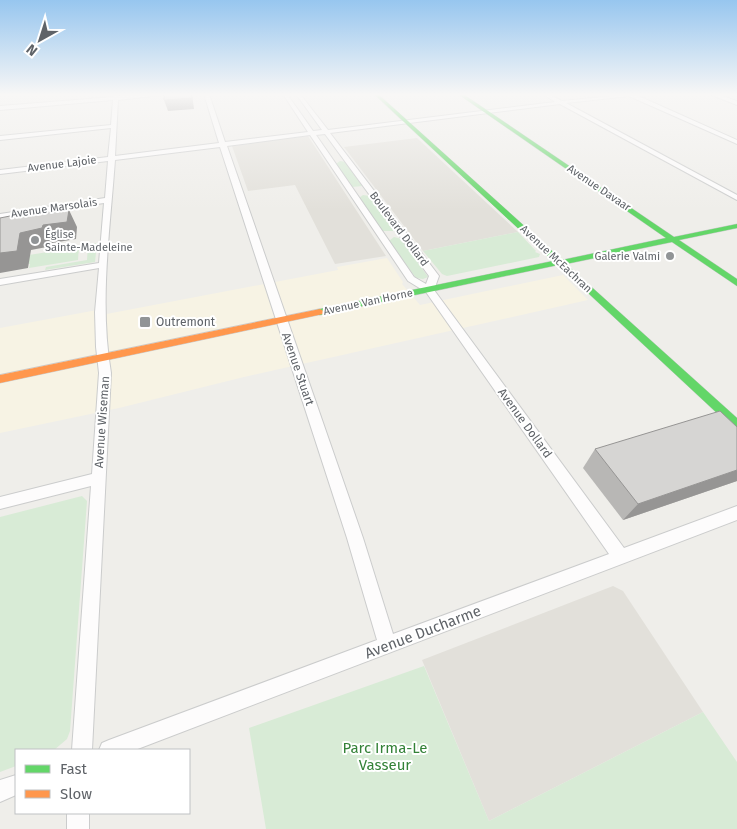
<svg xmlns="http://www.w3.org/2000/svg" width="737" height="829" viewBox="0 0 737 829" font-family="'Fira Sans',sans-serif">
<rect width="100%" height="100%" fill="#efeeea"/>
<polygon fill="#f7f3e4" points="387,258 403,282 402,284 420,305 563,275 588,300 244,377 119,408 0,433 0,328 97,310 96,316 338,270 337,267"/>
<g fill="#e2e0da">
<polygon points="308,136 386,256 335,264 295,185 248,191 232,146"/>
<polygon points="417,138 518,232 423,251 344,147"/>
<polygon points="613,586 623,591 703,712 489,821 422,660"/>
</g>
<g fill="#d8ebd6">
<polygon points="340,161 346,162 362,186 352,187 336,164"/>
<polygon points="363,195 370,196 394,229 393,231 382,231 359,198"/>
<polygon points="518,232 536,251 535,252 540,254 539,257 447,276 442,274 423,251"/>
<polygon points="394,237 402,239 428,277 423,279 416,278 389,241"/>
<polygon points="97,243 95,262 45,270 46,267 87,260 88,244"/>
<polygon points="79,247 78,260 29,268 30,264 27,264 29,255"/>
<polygon points="82,496 87,501 70,731 67,739 54,750 16,750 16,766 0,772 0,517"/>
<polygon points="424,666 489,821 703,712 737,762 737,829 266,829 249,728"/>
</g>
<g fill="none" stroke-linecap="round" stroke-linejoin="round">
<g stroke="#cbcccc" stroke-width="2">
<g id="street">
<path d="M 114,94 L 118,94 L 118,96 L 170,94 L 118,100 L 115,156 L 219,143 L 204,94 L 209,94 L 225,142 L 308,132 L 283,94 L 287,94 L 313,131 L 322,130 L 296,94 L 300,94 L 328,130 L 555,102 L 543,94 L 548,94 L 562,101 L 634,94 L 737,140 L 737,144 L 735,143 L 629,96 L 566,103 L 737,195 L 737,200 L 560,104 L 330,133 L 439,276 L 434,290 L 624,548 L 737,506 L 737,520 L 135,750 L 99,750 L 102,743 L 109,740 L 377,640 L 347,538 L 220,147 L 115,160 C 110,230 99,303 111,373 L 92,750 L 72,750 L 91,486 L 0,509 L 0,497 L 92,474 L 99,373 L 96,347 L 95,312 L 99,268 L 0,285 L 0,279 L 99,263 L 104,203 L 0,218 L 0,214 L 105,198 L 108,161 L 0,174 L 0,170 L 108,157 L 111,128 L 0,140 L 0,136 L 111,125 L 113,100 L 0,110 L 0,106 L 113,97 ZM 325,134 L 429,276 L 426,284 L 414,277 L 316,135 ZM 310,135 L 408,281 L 426,292 L 609,554 L 393,634 L 363,538 L 227,146 Z"/>
<polygon points="709,94 716,94 737,101 737,105"/>
<polygon points="16,775 16,795 0,802 0,780"/>
<rect x="67" y="813" width="22" height="16"/>
</g>
</g>
<g stroke="#cacacb" stroke-width="1">
<polygon id="fast" points="374,94 378,94 562,260 666,238 458,94 463,94 674,237 737,224 737,228 679,240 737,279 737,286 672,242 566,264 737,418 737,429 733,428 558,265 320,315 317,314 317,310 320,309 553,261"/>
</g>
<g stroke="#cacacb" stroke-width="1">
<polygon id="slow" points="320,309 325,312 323,314 0,383 0,375"/>
</g>
<use href="#street" fill="#fdfcfc" fill-rule="evenodd"/>
<use href="#fast" fill="#63d668" fill-rule="evenodd"/>
<use href="#slow" fill="#ff974d" fill-rule="evenodd"/>
</g>
<polygon fill="#b8b7b5" points="737,427 737,481 623,520 583,468 595,449"/>
<g fill="#969594">
<polygon points="192,94 194,109 168,111 164,100"/>
<polygon points="69,210 77,227 76,239 52,243 52,246 31,250 28,268 0,273 0,253 20,233 43,225"/>
<polygon points="737,470 737,481 623,520 638,504"/>
</g>
<g fill="#d6d5d3" stroke="#969594">
<polygon points="164,94 191,94 192,98 164,100"/>
<polygon points="69,210 67,222 43,225 42,228 20,233 17,251 0,253 0,218 35,211 46,213"/>
<polygon points="720,411 737,427 737,470 638,504 595,449"/>
</g>
<linearGradient id="sky" x2="0" y2="1"><stop stop-color="#97c6ef"/><stop offset="0.45" stop-color="#f8f7f6"/><stop offset="1" stop-color="#f8f7f6" stop-opacity="0"/></linearGradient>
<rect width="737" height="210" fill="url(#sky)"/>
<g fill="#919496" stroke="#fff" stroke-width="2">
<circle cx="35" cy="240" r="5"/>
<circle cx="670" cy="256" r="5"/>
<rect x="139" y="316" width="12" height="12" rx="2.5"/>
</g>
<g text-anchor="middle" dominant-baseline="central" stroke-width="4" stroke-linejoin="round" paint-order="stroke">
<g font-size="11" fill="#5f6368" stroke="#fff">
<text transform="translate(62 164) rotate(-7)">Avenue Lajoie</text>
<text transform="translate(599 188) rotate(34)">Avenue Davaar</text>
<text transform="translate(54 208) rotate(-8)">Avenue Marsolais</text>
<text transform="translate(399 229) rotate(53)">Boulevard Dollard</text>
<text transform="translate(556 259) rotate(43)">Avenue McEachran</text>
<text transform="translate(368 302) rotate(-12)">Avenue Van Horne</text>
</g>
<g font-size="11" fill="#5f6368" stroke="#fff" text-anchor="start">
<text x="45" y="234">Église<tspan x="45" dy="13">Sainte-Madeleine</tspan></text>
<text x="660" y="256" text-anchor="end">Galerie Valmi</text>
</g>
<g font-size="12" fill="#5f6368" stroke="#fff" text-anchor="start">
<text x="156" y="322">Outremont</text>
</g>
<g font-size="12" fill="#5f6368" stroke="#fff">
<text transform="translate(298 369) rotate(71)">Avenue Stuart</text>
<text transform="translate(102 422) rotate(-86)">Avenue Wiseman</text>
<text transform="translate(525 423) rotate(54)">Avenue Dollard</text>
</g>
<g font-size="15" fill="#5f6368" stroke="#fff">
<text transform="translate(423 632) rotate(-21)">Avenue Ducharme</text>
</g>
<g font-size="15" fill="#348238" stroke="#fff">
<text x="385" y="748">Parc Irma-Le<tspan x="385" dy="17">Vasseur</tspan></text>
</g>
</g>
<rect x="15" y="749" width="175" height="65" fill="#ffffff" stroke="#bfc1c3"/>
<rect x="25" y="765" width="25" height="8" fill="#63d668" stroke="#bfc1c3"/>
<text x="60" y="774" font-size="15" fill="#5f6368">Fast</text>
<rect x="25" y="790" width="25" height="8" fill="#ff974d" stroke="#bfc1c3"/>
<text x="60" y="799" font-size="15" fill="#5f6368">Slow</text>
<g transform="translate(40 40) rotate(219)" stroke="#ffffff" stroke-width="4" paint-order="stroke">
<path d="M0-4L9 19L0 12L-9 19Z" fill="#5f6368"/>
<text y="-8" font-size="14" font-weight="bold" text-anchor="middle" fill="#5f6368">N</text>
</g>
</svg>
